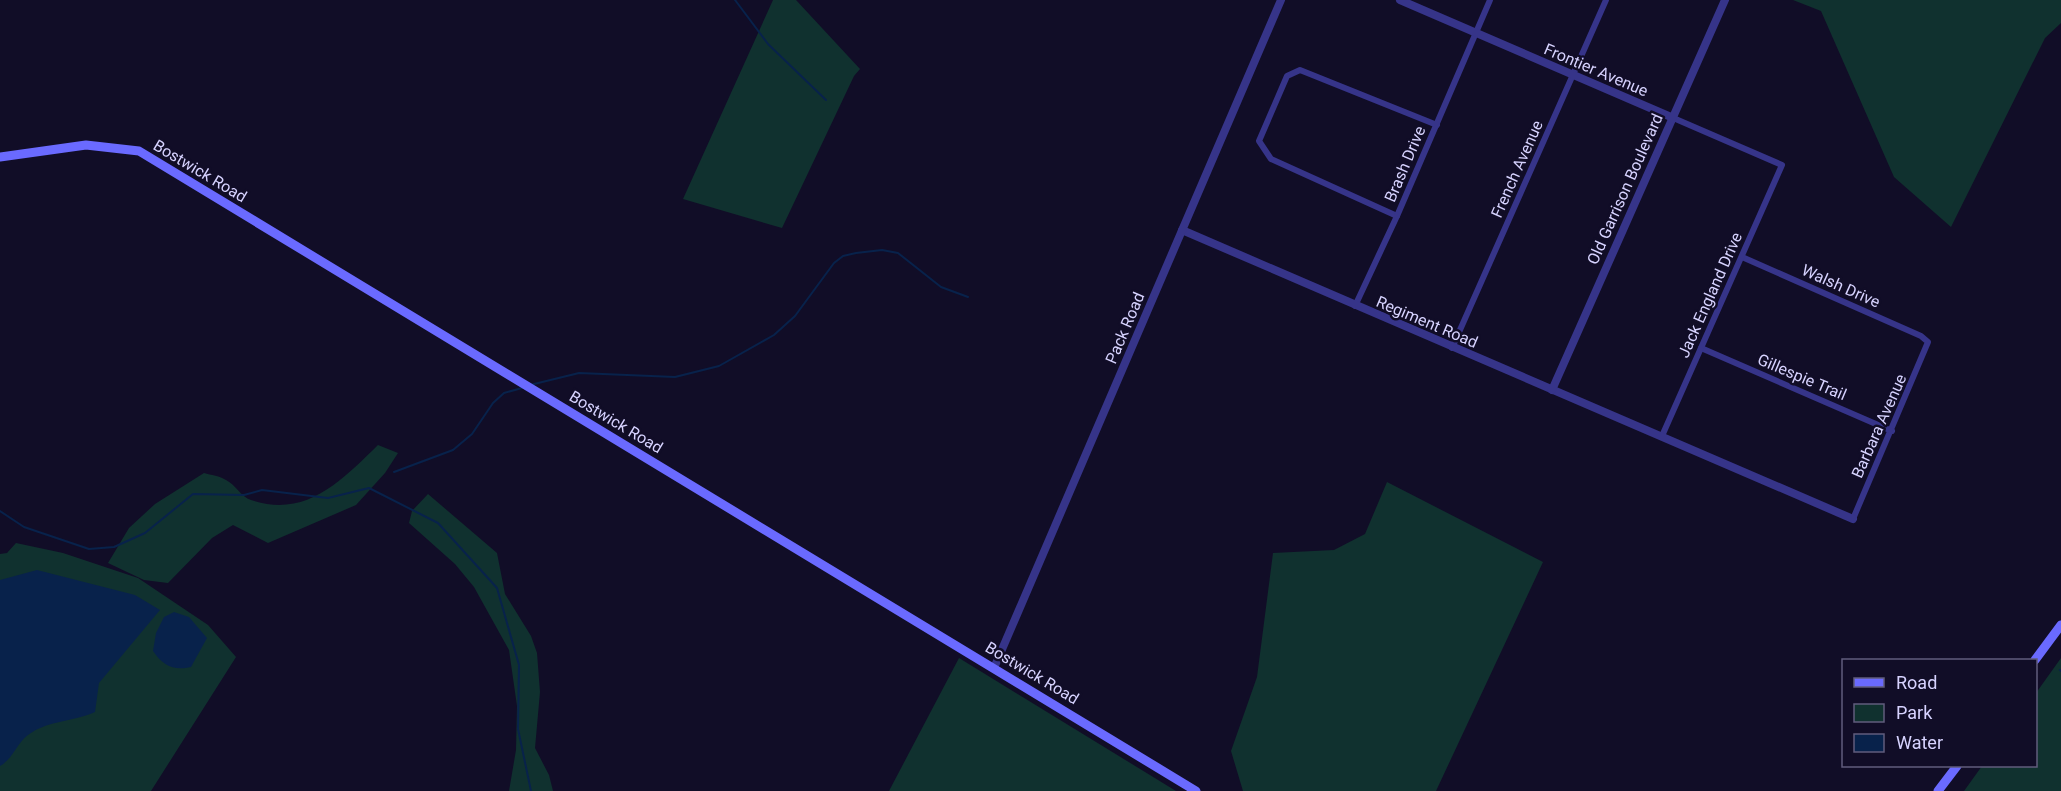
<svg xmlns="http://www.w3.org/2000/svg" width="2061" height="791" viewBox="0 0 2061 791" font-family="Roboto,sans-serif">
<rect width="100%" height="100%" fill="#110d27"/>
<g fill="#10312f">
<polygon points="773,0 796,0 860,69 854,76 782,228 683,199"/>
<polygon points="1793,0 2061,0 2061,23 2045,38 1951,227 1894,177 1821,11"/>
<path d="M 378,445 L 398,453 L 385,473 L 356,505 L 268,543 L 233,525 L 212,538 L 168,583 L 144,580 L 108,563 L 129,528 L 155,504 L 204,473 C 211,475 220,476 226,480 C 236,485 241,497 251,500 C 306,519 342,480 378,445 Z"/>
<polygon points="1387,482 1543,562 1436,791 1243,791 1231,751 1257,677 1273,553 1334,550 1365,534"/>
<polygon points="428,494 497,553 505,594 531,636 537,653 540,692 535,748 549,775 553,791 509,791 516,750 517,706 509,650 474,587 455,564 409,523 412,511"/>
<polygon points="16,543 63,553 138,578 208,625 236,657 151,791 0,791 0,554 7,553"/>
<polygon points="959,658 1176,791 889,791"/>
<polygon points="2061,658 2061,791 1964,791 1982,766 2036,766 2036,693"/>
</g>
<g fill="#08224b">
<path d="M 37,570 L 135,595 L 160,610 L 99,683 L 95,712 C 73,722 48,720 28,735 C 17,743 13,759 0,766 L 0,580 Z"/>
<path d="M 174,612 L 189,617 L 207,638 L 191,667 C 174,671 163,666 153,651 L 156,633 L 164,617 Z"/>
</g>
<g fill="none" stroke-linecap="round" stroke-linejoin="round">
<g stroke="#08224b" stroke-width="2">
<polyline points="735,0 768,44 826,100"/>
<polyline points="530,385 579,373 675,377 719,366 774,335 795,316 834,263 843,256 856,253 882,250 898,253 941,287 968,297"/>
<polyline points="394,472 453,450 472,434 493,403 504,393 522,388"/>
<polyline points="0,511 24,527 89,549 114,547 145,533 193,494 244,495 262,490 328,498 369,488 438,523 497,588 519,665 518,729 531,791"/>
<polyline points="2060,670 2061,671"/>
</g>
<g stroke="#363489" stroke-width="6">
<polyline points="1397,216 1271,159 1259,141 1287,76 1300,70 1437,125"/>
<polyline points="1742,257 1921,336 1928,342 1853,519"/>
<polyline points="1355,306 1397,216 1490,0"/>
<polyline points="1452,348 1606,0"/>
<polyline points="1701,348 1892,431"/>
<polyline points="1662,436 1782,165 1671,117"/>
</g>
<g stroke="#363489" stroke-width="8">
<polyline points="1400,0 1671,117"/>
<polyline points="1182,230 1853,519"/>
<polyline points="1552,390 1725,0"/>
<polyline points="994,668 1281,0"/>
</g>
<g stroke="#6a6aff" stroke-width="9">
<polyline points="0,157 86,145 139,151 1196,791"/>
<polyline points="2035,660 2061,625"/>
<polyline points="1938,791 1957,766"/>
</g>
</g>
<g text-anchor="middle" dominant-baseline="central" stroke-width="5" stroke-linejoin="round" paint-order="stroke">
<g font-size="16" fill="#d7d3ff" stroke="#110d27">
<text transform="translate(1596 70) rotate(23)">Frontier Avenue</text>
<text transform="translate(1405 164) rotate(-67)">Brash Drive</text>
<text transform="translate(1517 169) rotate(-66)">French Avenue</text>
<text transform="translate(200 171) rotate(31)">Bostwick Road</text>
<text transform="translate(1625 189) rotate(-66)">Old Garrison Boulevard</text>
<text transform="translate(1841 286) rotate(24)">Walsh Drive</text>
<text transform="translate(1710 295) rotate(-66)">Jack England Drive</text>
<text transform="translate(1427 322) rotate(23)">Regiment Road</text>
<text transform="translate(1125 328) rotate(-67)">Pack Road</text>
<text transform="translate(1802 377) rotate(23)">Gillespie Trail</text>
<text transform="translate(616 422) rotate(31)">Bostwick Road</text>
<text transform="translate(1879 426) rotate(-66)">Barbara Avenue</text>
<text transform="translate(1032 673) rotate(31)">Bostwick Road</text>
</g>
</g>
<rect x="1842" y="659" width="195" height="108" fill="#110d27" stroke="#605c7d" stroke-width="1.5"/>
<rect x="1854" y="678" width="30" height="9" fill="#6a6aff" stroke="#605c7d" stroke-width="1.5"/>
<text x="1896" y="689" font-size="18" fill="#d7d3ff">Road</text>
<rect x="1854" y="704" width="30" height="18" fill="#10312f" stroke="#605c7d" stroke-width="1.5"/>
<text x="1896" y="719" font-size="18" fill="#d7d3ff">Park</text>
<rect x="1854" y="734" width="30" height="18" fill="#08224b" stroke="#605c7d" stroke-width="1.5"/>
<text x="1896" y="749" font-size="18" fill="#d7d3ff">Water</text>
</svg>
